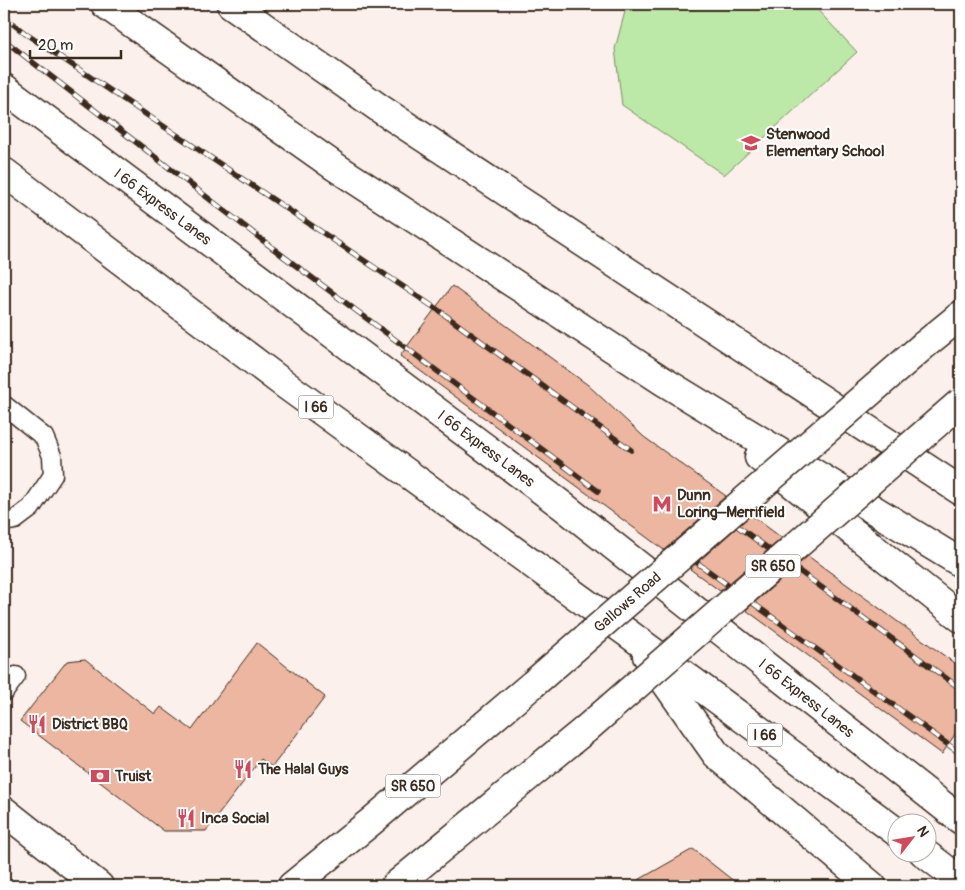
<svg xmlns="http://www.w3.org/2000/svg" width="965" height="890" viewBox="0 0 965 890" font-family="Pangolin,sans-serif">
<rect width="100%" height="100%" fill="#fbf0ec"/>
<filter id="ink" filterUnits="userSpaceOnUse"><feTurbulence type="fractalNoise" baseFrequency=".02" numOctaves="2"/><feDisplacementMap in="SourceGraphic" scale="10" xChannelSelector="R" yChannelSelector="G"/><feConvolveMatrix kernelMatrix="1 2 1 2 8 2 1 2 1" color-interpolation-filters="sRGB"/></filter>
<g filter="url(#ink)">
<polygon fill="#bce9a7" stroke="#7c8a62" points="627,4 812,4 857,52 724,175 622,105 615,49"/>
<g fill="#ecb6a0" stroke="#3b2a1e">
<polygon points="452,286 588,385 644,437 726,496 664,550 400,356"/>
<polygon points="751,515 782,538 720,591 690,569"/>
<polygon points="808,556 961,668 961,725 942,754 746,610"/>
<polygon points="257,643 325,697 272,767 261,759 206,831 164,831 20,721 67,661 85,659 155,714 161,707 192,730"/>
<polygon points="693,849 740,886 628,886"/>
</g>
<g fill="none" stroke-linecap="round" stroke-linejoin="round">
<g stroke="#3b2a1e" stroke-width="21">
<g id="lane">
<polyline points="4,405 44,437 52,456 53,475 31,508 15,520 4,522"/>
<polyline points="4,692 16,676"/>
</g>
</g>
<g stroke="#3b2a1e" stroke-width="31">
<polyline id="street" points="4,811 99,886"/>
</g>
<g stroke="#3b2a1e" stroke-width="31">
<g id="primary">
<polyline points="923,346 961,315"/>
<polyline points="292,886 373,820 533,684"/>
<polyline points="395,886 586,729"/>
</g>
</g>
<g stroke="#3b2a1e" stroke-width="31">
<g id="highway">
<polyline points="105,4 334,166 663,381 961,563"/>
<polyline points="231,4 382,110 961,491"/>
<path id="s1" d="M 4,88 L 563,506 L 961,820"/>
<polyline points="4,172 283,383 633,637 898,833"/>
<polyline points="759,457 961,618"/>
<polyline points="647,656 716,754 872,886"/>
<polyline points="923,852 961,881"/>
</g>
</g>
<use href="#lane" stroke="#fff" stroke-width="18"/>
<use href="#street" stroke="#fff" stroke-width="28"/>
<use href="#primary" stroke="#fff" stroke-width="28"/>
<use href="#highway" stroke="#fff" stroke-width="28"/>
<g stroke="#3b2a1e" stroke-width="5.5">
<g id="rail">
<polyline points="4,17 26,34 438,310 631,450"/>
<polyline points="4,40 283,256 598,491"/>
<polyline points="718,512 961,689"/>
<polyline points="681,551 961,754"/>
</g>
</g>
<use href="#rail" stroke="#fff" stroke-width="4" stroke-dasharray="11" stroke-linecap="butt"/>
<g stroke="#3b2a1e" stroke-width="31" stroke-linecap="butt">
<g id="primary-bridge">
<path id="s2" d="M 533,684 L 923,346"/>
<polyline points="586,729 961,402"/>
</g>
</g>
<use href="#primary-bridge" stroke="#fff" stroke-width="28"/>
</g>
</g>
<defs>
<g id="school-bare" transform="scale(1.5)"><path d="M0-5L7-2L0 1L-7-2ZM-4 1L0 2.5L4 1V4Q0 6-4 4Z" fill="#d1495b" stroke="#fff" stroke-width="2.5" paint-order="stroke"/></g>
<g id="metro-bare" transform="scale(1.5)"><path d="M-5.5 5V-5H-3L0 0L3-5H5.5V5H3V-.5L0 4L-3-.5V5Z" fill="#d1495b" stroke="#fff" stroke-width="2.5" paint-order="stroke"/></g>
<g id="restaurant-bare" transform="scale(1.5)"><path d="M-5-6h1v4h1v-4h1v4h1v-4h1v5L-1.5 .5V6h-2V.5L-5-1ZM5-6V6H3V1.5H1.5Q1.5-4 5-6Z" fill="#d1495b" stroke="#fff" stroke-width="2.5" paint-order="stroke"/></g>
<g id="bank-bare" transform="scale(1.5)"><path d="M-6-4H6V4H-6ZM0-2.3a2.3 2.3 0 1 0 0 4.6a2.3 2.3 0 1 0 0-4.6Z" fill="#d1495b" stroke="#fff" stroke-width="2.5" paint-order="stroke"/></g>
</defs>
<g fill-rule="evenodd">
<use href="#school-bare" x="751" y="143"/>
<use href="#metro-bare" x="662" y="504"/>
<use href="#restaurant-bare" x="37" y="724"/>
<use href="#restaurant-bare" x="243" y="769"/>
<use href="#bank-bare" x="100" y="776"/>
<use href="#restaurant-bare" x="186" y="818"/>
</g>
<g text-anchor="middle" dominant-baseline="central" stroke-width="4" stroke-linejoin="round" paint-order="stroke">
<g fill="#fff" stroke="#766a62" stroke-width="1">
<rect x="298.5" y="395.5" width="35" height="23" rx="4"/>
<rect x="745.5" y="554.5" width="55" height="23" rx="4"/>
<rect x="747.5" y="723.5" width="35" height="23" rx="4"/>
<rect x="385.5" y="774.5" width="55" height="23" rx="4"/>
</g>
<g font-size="14" font-weight="bold" fill="#3b2a1e">
<text x="316" y="407">I 66</text>
<text x="773" y="566">SR 650</text>
<text x="765" y="735">I 66</text>
<text x="413" y="786">SR 650</text>
</g>
<g font-size="15" font-weight="bold" fill="#3b2a1e" stroke="#fff" text-anchor="start">
<text x="766" y="134">Stenwood<tspan x="766" dy="17">Elementary School</tspan></text>
<text x="677" y="495">Dunn<tspan x="677" dy="17">Loring–Merrifield</tspan></text>
<text x="52" y="724">District BBQ</text>
<text x="258" y="769">The Halal Guys</text>
<text x="115" y="776">Truist</text>
<text x="201" y="818">Inca Social</text>
</g>
<g font-size="15" fill="#3b2a1e" stroke="#fff">
<text stroke="none"><textPath href="#s1" startOffset="198">I 66 Express Lanes</textPath></text>
<text stroke="none"><textPath href="#s1" startOffset="602">I 66 Express Lanes</textPath></text>
<text stroke="none"><textPath href="#s2" startOffset="125">Gallows Road</textPath></text>
<text stroke="none"><textPath href="#s1" startOffset="1008">I 66 Express Lanes</textPath></text>
</g>
</g>
<rect width="965" height="890" fill="none" stroke="#fff" stroke-width="20"/>
<rect x="10" y="10" width="945" height="870" fill="none" stroke="#3b2a1e" stroke-width="2" filter="url(#ink)"/>
<g transform="translate(912 838) rotate(59)"><circle r="24" fill="#ffffff" stroke="#b1aaa5"/>
<path d="M0-4L9 19L0 12L-9 19Z" fill="#d1495b"/>
<text y="-8" font-size="14" font-weight="bold" text-anchor="middle" fill="#3b2a1e">N</text>
</g>
<path d="M30 50v8h91v-8" fill="none" stroke="#3b2a1e" stroke-width="2.5"/>
<text x="38" y="50" font-size="15" fill="#3b2a1e" stroke="#ffffff" stroke-width="4" paint-order="stroke">20 m</text>
</svg>
